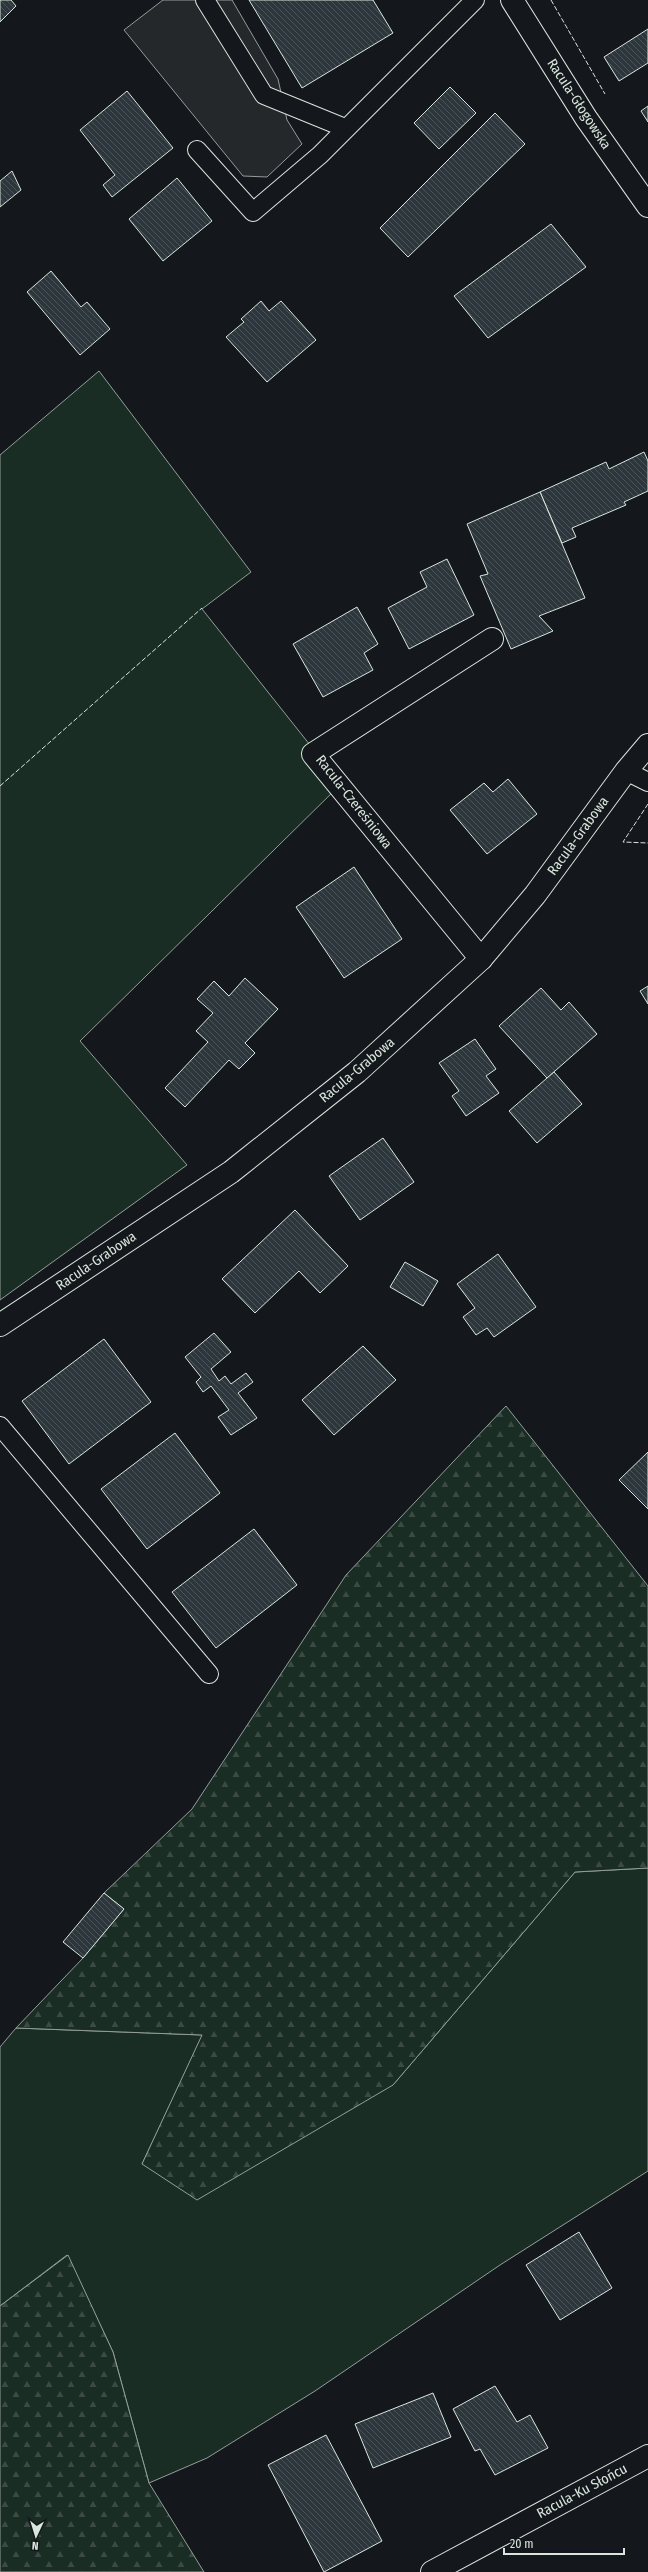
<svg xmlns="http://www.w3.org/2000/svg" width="648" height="2572" viewBox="0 0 648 2572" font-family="'Fira Sans Condensed',sans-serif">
<defs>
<pattern id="forest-firs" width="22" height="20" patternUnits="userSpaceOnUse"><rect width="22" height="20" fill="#1a2d24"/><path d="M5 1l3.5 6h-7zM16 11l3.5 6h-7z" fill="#3b4b43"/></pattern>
<pattern id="building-back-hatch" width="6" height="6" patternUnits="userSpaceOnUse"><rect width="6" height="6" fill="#2c363c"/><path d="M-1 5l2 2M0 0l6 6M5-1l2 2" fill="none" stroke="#4a5358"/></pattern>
</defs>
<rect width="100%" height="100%" fill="#14181c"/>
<g fill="#1a2d24" stroke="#939e99">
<polygon points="99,371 251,572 202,609 341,784 80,1041 187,1165 0,1300 0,455"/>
<polygon points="648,1868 648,2171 500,2265 315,2391 207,2458 149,2483 113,2352 67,2255 0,2306 0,2047 16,2028 203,2035 142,2164 393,2085 575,1872"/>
</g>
<g fill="url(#forest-firs)" stroke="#939e99">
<polygon points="506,1406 648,1586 648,1868 575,1872 393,2085 197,2200 142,2164 202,2035 16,2028 83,1958 124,1909 104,1893 192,1809 346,1575"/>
<polygon points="68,2255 113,2352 149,2483 204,2572 0,2572 0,2306"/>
</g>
<polygon fill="#24282b" stroke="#939e99" points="163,0 232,0 278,79 287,120 302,144 267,177 243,176 124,30"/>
<g fill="url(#building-back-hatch)" stroke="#d8e6dc">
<polygon points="0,0 11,0 16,6 0,22"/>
<polygon points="249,0 373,0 393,33 302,88"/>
<polygon points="648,29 648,63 619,81 604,57"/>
<polygon points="450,87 476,113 439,149 414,123"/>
<polygon points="127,91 173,148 112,197 103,185 115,175 80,130"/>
<polygon points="648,106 648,122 641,111"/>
<polygon points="495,113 525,144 408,257 380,228"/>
<polygon points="12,171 21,190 0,207 0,181"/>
<polygon points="177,178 212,221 163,261 129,219"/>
<polygon points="551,224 586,267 488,338 454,296"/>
<polygon points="51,271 81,307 87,302 110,329 80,355 27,292"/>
<polygon points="261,301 269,311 281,301 316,340 267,382 226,337 244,322 241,319"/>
<polygon points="644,452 648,461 648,491 624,502 626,505 572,528 576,537 562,543 540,492 606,462 609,469"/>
<polygon points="540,492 585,598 539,616 553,631 511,649 480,576 488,574 467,524"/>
<polygon points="447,559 474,615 409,649 388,608 427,587 420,572"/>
<polygon points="357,607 378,644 364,653 373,670 323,697 293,644"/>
<polygon points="508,779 537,814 487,854 450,810 484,783 493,792"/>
<polygon points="354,867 402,939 344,978 296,907"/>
<polygon points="245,978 278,1009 245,1043 255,1053 239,1069 229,1060 185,1107 165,1088 208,1042 196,1031 213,1013 197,999 214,981 229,996"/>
<polygon points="648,986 648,1004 640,991"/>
<polygon points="541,988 561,1010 569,1002 597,1034 547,1078 499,1026"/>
<polygon points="475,1039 496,1069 486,1076 499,1093 466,1116 452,1096 459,1091 439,1063"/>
<polygon points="554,1072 582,1104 537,1143 509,1111"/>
<polygon points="383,1138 414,1182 360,1220 329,1176"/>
<polygon points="295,1210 348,1266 320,1293 299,1271 255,1313 222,1279"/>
<polygon points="498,1254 536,1307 494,1337 487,1328 476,1335 463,1317 475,1308 457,1284"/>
<polygon points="405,1262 438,1281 423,1306 390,1287"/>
<polygon points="214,1333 231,1352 211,1369 219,1381 225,1376 231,1384 246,1373 253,1382 238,1393 257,1418 231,1435 218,1417 229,1410 211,1386 203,1392 196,1382 201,1377 185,1357"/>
<polygon points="104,1339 151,1402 69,1464 22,1401"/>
<polygon points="363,1346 396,1380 334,1435 302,1400"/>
<polygon points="175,1433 220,1493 147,1549 101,1489"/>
<polygon points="648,1452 648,1509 619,1480"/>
<polygon points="254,1529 297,1585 216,1648 172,1592"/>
<polygon points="104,1893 124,1909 83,1958 63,1942"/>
<polygon points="579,2232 612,2288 560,2320 526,2265"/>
<polygon points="495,2386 517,2422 530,2415 548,2448 495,2475 480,2449 475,2451 453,2409"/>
<polygon points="433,2393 451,2437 373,2468 355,2424"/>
<polygon points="326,2435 382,2541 324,2572 268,2465"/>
</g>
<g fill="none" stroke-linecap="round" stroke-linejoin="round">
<g stroke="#d8e6dc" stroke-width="20">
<g id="lane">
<polyline points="205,0 264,95 345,128"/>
<polyline points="197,150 253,212 320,155 475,0"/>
<polyline points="626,771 648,782"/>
<polyline points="0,1426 209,1674"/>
</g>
</g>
<g stroke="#d8e6dc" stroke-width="24">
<g id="street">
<polyline points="481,959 313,754 492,639"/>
<polyline points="0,1325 231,1172 357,1072 481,959 535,895 626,771 648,745"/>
<polyline points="432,2572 648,2456"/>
</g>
</g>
<g stroke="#d8e6dc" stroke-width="24">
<polyline id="secondary" points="512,0 586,118 648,206"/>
</g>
<use href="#lane" stroke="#14181c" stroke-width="18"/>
<use href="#street" stroke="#14181c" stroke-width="22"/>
<use href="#secondary" stroke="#14181c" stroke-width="22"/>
<g stroke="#d8e6dc" stroke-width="1" stroke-dasharray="5 2" stroke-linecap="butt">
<polyline points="551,0 605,94"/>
<polyline points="0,786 202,608"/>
<polyline points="648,804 623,842 648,843"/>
</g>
</g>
<g text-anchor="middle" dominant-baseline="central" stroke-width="3" stroke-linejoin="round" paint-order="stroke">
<g font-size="14" fill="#d8e6dc" stroke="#14181c">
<text transform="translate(579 104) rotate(57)">Racula-Głogowska</text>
<text transform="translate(354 802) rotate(52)">Racula-Czereśniowa</text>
<text transform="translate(578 836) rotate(-54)">Racula-Grabowa</text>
<text transform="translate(357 1070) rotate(-40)">Racula-Grabowa</text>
<text transform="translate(96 1261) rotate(-34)">Racula-Grabowa</text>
<text transform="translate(582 2491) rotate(-28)">Racula-Ku Słońcu</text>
</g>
</g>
<g transform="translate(36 2536) rotate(184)" stroke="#14181c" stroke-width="3" paint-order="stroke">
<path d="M0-3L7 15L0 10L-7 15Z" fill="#d8e6dc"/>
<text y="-6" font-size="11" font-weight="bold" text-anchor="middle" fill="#d8e6dc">N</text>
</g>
<path d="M504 2548v6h120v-6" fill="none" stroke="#d8e6dc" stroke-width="2"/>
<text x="510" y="2548" font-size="12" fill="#d8e6dc" stroke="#14181c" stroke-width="3" paint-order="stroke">20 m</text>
</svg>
